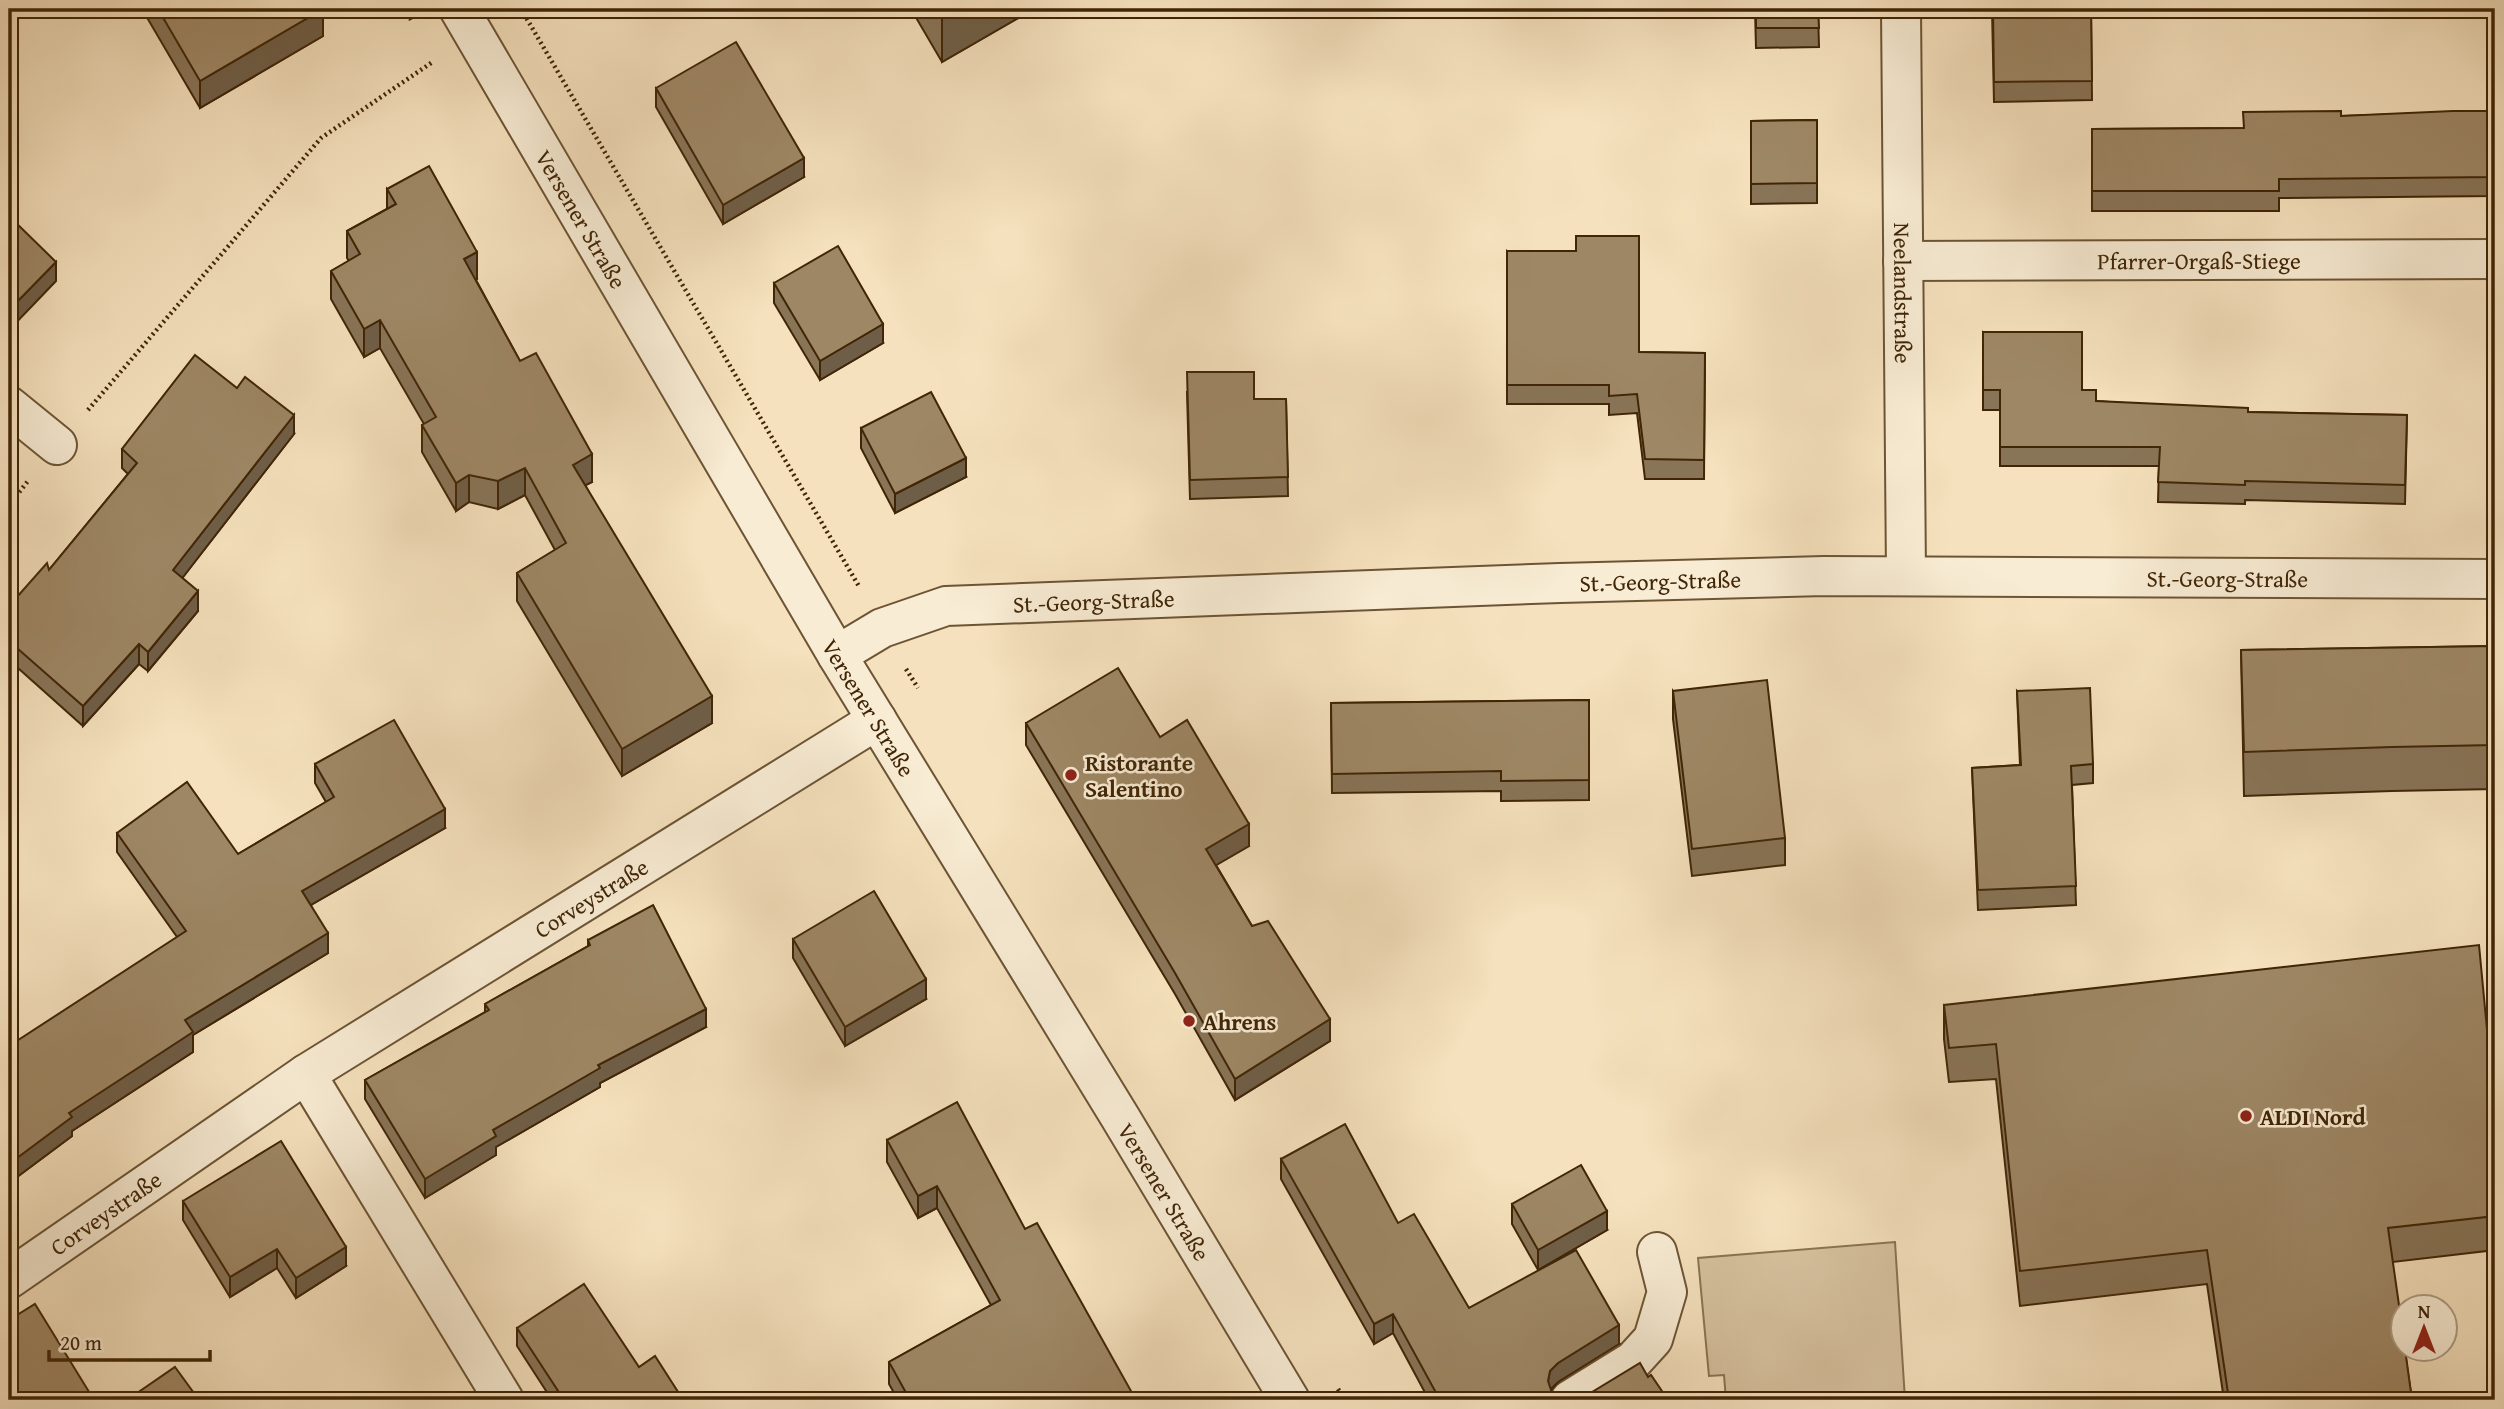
<svg xmlns="http://www.w3.org/2000/svg" width="2504" height="1409" viewBox="0 0 2504 1409" font-family="'Gentium Book Plus',serif">
<rect width="100%" height="100%" fill="#f5e1bd"/>
<filter id="stains"><feTurbulence type="fractalNoise" baseFrequency=".00286" numOctaves="4"/><feColorMatrix values="0 0 0 0 .2 0 0 0 0 .09 0 0 0 0 .02 0 0 0 .5 -.17"/></filter>
<radialGradient id="worn" r=".72"><stop offset=".6" stop-color="#630" stop-opacity="0"/><stop offset="1" stop-color="#630" stop-opacity=".3"/></radialGradient>
<polygon fill="#d6c19e" stroke="#8b7352" stroke-width="2" points="1895,1242 1905,1400 1726,1400 1724,1375 1709,1376 1698,1258"/>
<g fill="none" stroke-linecap="round" stroke-linejoin="round">
<g stroke="#6d5434" stroke-width="42">
<g id="minor">
<path id="s1" d="M 459,9 L 837,655 L 1120,1117 L 1290,1400"/>
<path id="s2" d="M 1901,9 L 1906,575"/>
<path id="s3" d="M 1903,261 L 2495,259"/>
<polyline points="9,406 57,445"/>
<path id="s4" d="M 837,655 L 882,628 L 946,606 L 1560,583 L 1824,576 L 2495,579"/>
<polyline points="306,1074 504,1400"/>
<path id="s5" d="M 9,1279 L 306,1074 L 877,720"/>
<polyline points="1570,1400 1633,1361 1653,1339 1667,1292 1657,1252"/>
</g>
</g>
<g stroke="#402506" stroke-width="4.5" stroke-dasharray="2 3.5" stroke-linecap="butt">
<polyline points="405,9 411,20"/>
<polyline points="521,9 860,588"/>
<polyline points="523,16 537,9"/>
<polyline points="88,410 321,138 434,61"/>
<polyline points="9,505 28,481"/>
<polyline points="906,669 918,688"/>
<polyline points="1338,1389 1345,1400"/>
</g>
<use href="#minor" stroke="#f8ecd4" stroke-width="38"/>
</g>
<g fill="#887457" stroke="#402506" stroke-width="2">
<polygon points="142,9 323,9 323,36 200,108"/>
<polygon points="911,9 1034,9 942,62"/>
<polygon points="1755,9 1818,9 1819,47 1756,48"/>
<polygon points="1992,9 2091,9 2092,100 1994,102"/>
<polygon points="656,88 804,177 723,224 656,107"/>
<polygon points="2494,111 2495,196 2279,198 2279,211 2092,211 2092,129 2244,128 2341,116"/>
<polygon points="1817,120 1817,203 1751,204 1751,121"/>
<polygon points="387,189 477,279 476,280 520,361 592,482 585,485 712,723 622,776 517,601 517,573 555,550 525,495 498,509 469,502 456,511 422,452 422,425 424,424 380,348 364,357 331,299 331,271 349,261 347,258 347,231 387,209"/>
<polygon points="1507,251 1639,352 1705,353 1704,479 1645,479 1637,413 1609,415 1609,404 1507,404"/>
<polygon points="774,283 883,343 820,380 774,303"/>
<polygon points="1983,332 2082,390 2096,401 2248,412 2407,415 2405,504 2245,500 2245,504 2158,502 2159,466 2000,466 2000,410 1983,410"/>
<polygon points="1187,392 1254,399 1286,399 1288,496 1190,499"/>
<polygon points="861,428 966,477 895,513 861,448"/>
<polygon points="294,434 182,578 198,611 148,671 139,664 83,726 9,660 9,606 49,570 128,474 122,468 122,449"/>
<polygon points="2495,646 2495,789 2392,791 2244,796 2241,650"/>
<polygon points="1673,691 1785,838 1785,865 1692,876 1673,719"/>
<polygon points="2017,691 2093,764 2093,783 2072,785 2076,905 1978,910 1972,768 2020,765"/>
<polygon points="1589,700 1589,800 1501,801 1501,791 1332,793 1331,703"/>
<polygon points="1026,723 1160,737 1249,846 1216,865 1252,926 1330,1041 1235,1100 1175,994 1026,745"/>
<polygon points="315,764 445,828 311,905 328,953 193,1035 193,1052 72,1131 72,1136 9,1183 177,937 117,852 117,833 238,854 326,802 315,783"/>
<polygon points="793,939 926,999 845,1046 793,958"/>
<polygon points="588,940 706,1027 600,1083 600,1087 496,1147 496,1155 425,1198 365,1099 365,1080 485,1012 485,1004 588,946"/>
<polygon points="1944,1005 2495,1114 2495,1250 2392,1262 2412,1400 2224,1400 2207,1284 2020,1306 1996,1079 1949,1082 1944,1039"/>
<polygon points="887,1140 1025,1229 1136,1400 898,1400 889,1384 889,1362 991,1305 937,1208 918,1218 887,1162"/>
<polygon points="1281,1159 1398,1223 1469,1308 1619,1344 1558,1382 1551,1390 1552,1393 1561,1400 1429,1400 1393,1333 1374,1344 1281,1179"/>
<polygon points="183,1201 346,1266 296,1298 277,1268 230,1297 183,1220"/>
<polygon points="1512,1204 1607,1230 1538,1270 1512,1224"/>
<polygon points="517,1328 639,1367 680,1400 552,1400 517,1346"/>
</g>
<g fill="#6f5e47" stroke="#402506" stroke-width="2">
<polygon points="323,9 323,36 200,108 200,81"/>
<polygon points="958,9 1034,9 942,62 942,18"/>
<polygon points="804,158 804,177 723,224 723,205"/>
<polygon points="477,252 477,279 464,286 464,259"/>
<polygon points="56,262 56,281 9,330 9,310"/>
<polygon points="380,320 380,348 364,357 364,329"/>
<polygon points="883,324 883,343 820,380 820,361"/>
<polygon points="294,415 294,434 173,590 173,570"/>
<polygon points="592,454 592,482 573,492 573,465"/>
<polygon points="966,458 966,477 895,513 895,494"/>
<polygon points="525,468 525,495 498,509 498,481"/>
<polygon points="469,475 469,502 456,511 456,483"/>
<polygon points="198,591 198,611 148,671 148,652"/>
<polygon points="139,644 139,664 83,726 83,706"/>
<polygon points="712,696 712,723 622,776 622,749"/>
<polygon points="445,809 445,828 302,910 302,891"/>
<polygon points="1249,824 1249,846 1206,871 1206,849"/>
<polygon points="328,933 328,953 193,1035 193,1052 72,1131 72,1136 9,1183 9,1164 69,1113 185,1020"/>
<polygon points="926,979 926,999 845,1046 845,1027"/>
<polygon points="706,1009 706,1027 600,1083 600,1087 496,1147 496,1155 425,1198 425,1179 493,1130 598,1065"/>
<polygon points="1330,1019 1330,1041 1235,1100 1235,1079"/>
<polygon points="937,1186 937,1208 918,1218 918,1196"/>
<polygon points="1607,1211 1607,1230 1538,1270 1538,1250"/>
<polygon points="346,1247 346,1266 296,1298 296,1278"/>
<polygon points="277,1249 277,1268 230,1297 230,1277"/>
<polygon points="1393,1314 1393,1333 1374,1344 1374,1324"/>
<polygon points="1619,1325 1619,1344 1558,1382 1550,1390 1548,1381 1550,1371 1558,1363"/>
<polygon points="680,1395 680,1400 672,1400"/>
</g>
<g fill="#9e8765" stroke="#402506" stroke-width="2">
<polygon points="158,9 323,9 200,81"/>
<polygon points="937,9 958,9 942,18"/>
<polygon points="1756,9 1818,9 1819,28 1756,28"/>
<polygon points="1993,9 2091,9 2092,81 1994,82"/>
<polygon points="736,42 804,158 723,205 656,88"/>
<polygon points="2341,111 2341,116 2453,111 2494,111 2495,177 2279,179 2279,191 2092,191 2092,129 2244,128 2243,112"/>
<polygon points="1817,120 1817,183 1751,184 1751,121"/>
<polygon points="429,166 477,252 464,259 520,361 536,353 592,454 573,465 712,696 622,749 517,573 566,543 525,468 498,481 469,475 456,483 422,425 436,417 380,320 364,329 331,271 360,254 347,231 396,204 387,189"/>
<polygon points="9,216 56,262 9,310"/>
<polygon points="1576,236 1639,236 1639,352 1705,353 1704,460 1645,459 1637,394 1609,396 1609,385 1507,385 1507,251 1576,251"/>
<polygon points="838,246 883,324 820,361 774,283"/>
<polygon points="1983,332 2082,332 2082,390 2096,390 2096,401 2248,408 2248,412 2407,415 2405,485 2245,481 2245,485 2158,482 2160,447 2000,447 2000,390 1983,390"/>
<polygon points="195,355 237,388 245,377 294,415 173,570 198,591 148,652 139,644 83,706 9,641 9,606 47,563 49,570 137,463 122,449"/>
<polygon points="1187,372 1254,372 1254,399 1286,399 1288,477 1190,480"/>
<polygon points="931,392 966,458 895,494 861,428"/>
<polygon points="2495,646 2495,745 2392,747 2244,752 2241,650"/>
<polygon points="1118,668 1160,737 1187,720 1249,824 1206,849 1252,926 1268,921 1330,1019 1235,1079 1175,973 1026,723"/>
<polygon points="1767,680 1785,838 1692,849 1673,691"/>
<polygon points="2090,688 2093,764 2071,766 2076,886 1978,890 1972,768 2021,765 2017,691"/>
<polygon points="1589,700 1589,780 1501,781 1501,771 1332,774 1331,703"/>
<polygon points="394,720 445,809 302,891 328,933 185,1020 193,1032 69,1113 72,1117 9,1164 9,1046 186,931 117,833 187,782 238,854 334,797 315,764"/>
<polygon points="874,891 926,979 845,1027 793,939"/>
<polygon points="653,905 706,1009 598,1065 600,1068 493,1130 496,1136 425,1179 365,1080 489,1010 485,1004 590,945 588,940"/>
<polygon points="2479,945 2495,1114 2495,1216 2388,1228 2403,1333 2403,1349 2405,1349 2412,1400 2229,1400 2207,1250 2020,1271 1996,1044 1949,1048 1944,1005"/>
<polygon points="957,1102 1025,1229 1037,1223 1136,1400 1068,1400 1067,1399 1064,1400 910,1400 889,1362 1000,1300 937,1186 918,1196 887,1140"/>
<polygon points="1345,1124 1398,1223 1414,1214 1469,1308 1576,1250 1619,1325 1558,1363 1550,1371 1548,1381 1552,1393 1561,1400 1440,1400 1393,1314 1374,1324 1281,1159"/>
<polygon points="281,1141 346,1247 296,1278 277,1249 230,1277 183,1201"/>
<polygon points="1581,1165 1607,1211 1538,1250 1512,1204"/>
<polygon points="584,1284 639,1367 655,1356 680,1395 672,1400 564,1400 517,1328"/>
<polygon points="35,1304 94,1400 9,1400 9,1320"/>
<polygon points="1640,1363 1648,1377 1651,1375 1668,1400 1579,1400"/>
<polygon points="175,1367 199,1400 127,1400"/>
<polygon points="433,1394 437,1400 424,1400"/>
</g>
<g fill="#8f2418" stroke="#f8ecd4" stroke-width="2.5">
<circle cx="1071" cy="775" r="7"/>
<circle cx="1189" cy="1021" r="7"/>
<circle cx="2246" cy="1116" r="7"/>
</g>
<g text-anchor="middle" dominant-baseline="central" stroke-width="5" stroke-linejoin="round" paint-order="stroke">
<g font-size="23" fill="#402506" stroke="#f8ecd4">
<text stroke="none"><textPath href="#s1" startOffset="243">Versener Straße</textPath></text>
<text stroke="none"><textPath href="#s3" startOffset="296">Pfarrer-Orgaß-Stiege</textPath></text>
<text stroke="none"><textPath href="#s2" startOffset="284">Neelandstraße</textPath></text>
<text stroke="none"><textPath href="#s4" startOffset="1402">St.-Georg-Straße</textPath></text>
<text stroke="none"><textPath href="#s4" startOffset="835">St.-Georg-Straße</textPath></text>
<text stroke="none"><textPath href="#s4" startOffset="268">St.-Georg-Straße</textPath></text>
<text stroke="none"><textPath href="#s1" startOffset="810">Versener Straße</textPath></text>
<text stroke="none"><textPath href="#s5" startOffset="696">Corveystraße</textPath></text>
<text stroke="none"><textPath href="#s1" startOffset="1377">Versener Straße</textPath></text>
<text stroke="none"><textPath href="#s5" startOffset="117">Corveystraße</textPath></text>
</g>
<g font-size="23" font-weight="bold" fill="#402506" stroke="#f8ecd4" text-anchor="start">
<text x="1085" y="762">Ristorante<tspan x="1085" dy="26">Salentino</tspan></text>
<text x="1203" y="1021">Ahrens</text>
<text x="2260" y="1116">ALDI Nord</text>
</g>
</g>
<rect width="2504" height="1409" fill="none" stroke="#f5e1bd" stroke-width="35"/>
<rect x="10" y="10" width="2483" height="1388" fill="none" stroke="#402506" stroke-width="3.5"/>
<rect x="18" y="18" width="2469" height="1374" fill="none" stroke="#402506" stroke-width="2"/>
<g transform="translate(2424 1328)"><circle r="33" fill="#f8ecd4" stroke="#ae9c82" stroke-width="2"/>
<path d="M0-5L12 26L0 18L-12 26Z" fill="#8f2418"/>
<text y="-10" font-size="19" font-weight="bold" text-anchor="middle" fill="#402506">N</text>
</g>
<path d="M49 1350v10h161v-10" fill="none" stroke="#402506" stroke-width="3.5"/>
<text x="60" y="1350" font-size="21" fill="#402506" stroke="#f8ecd4" stroke-width="5" paint-order="stroke">20 m</text>
<rect width="100%" height="100%" filter="url(#stains)"/>
<rect width="100%" height="100%" fill="url(#worn)"/>
</svg>
